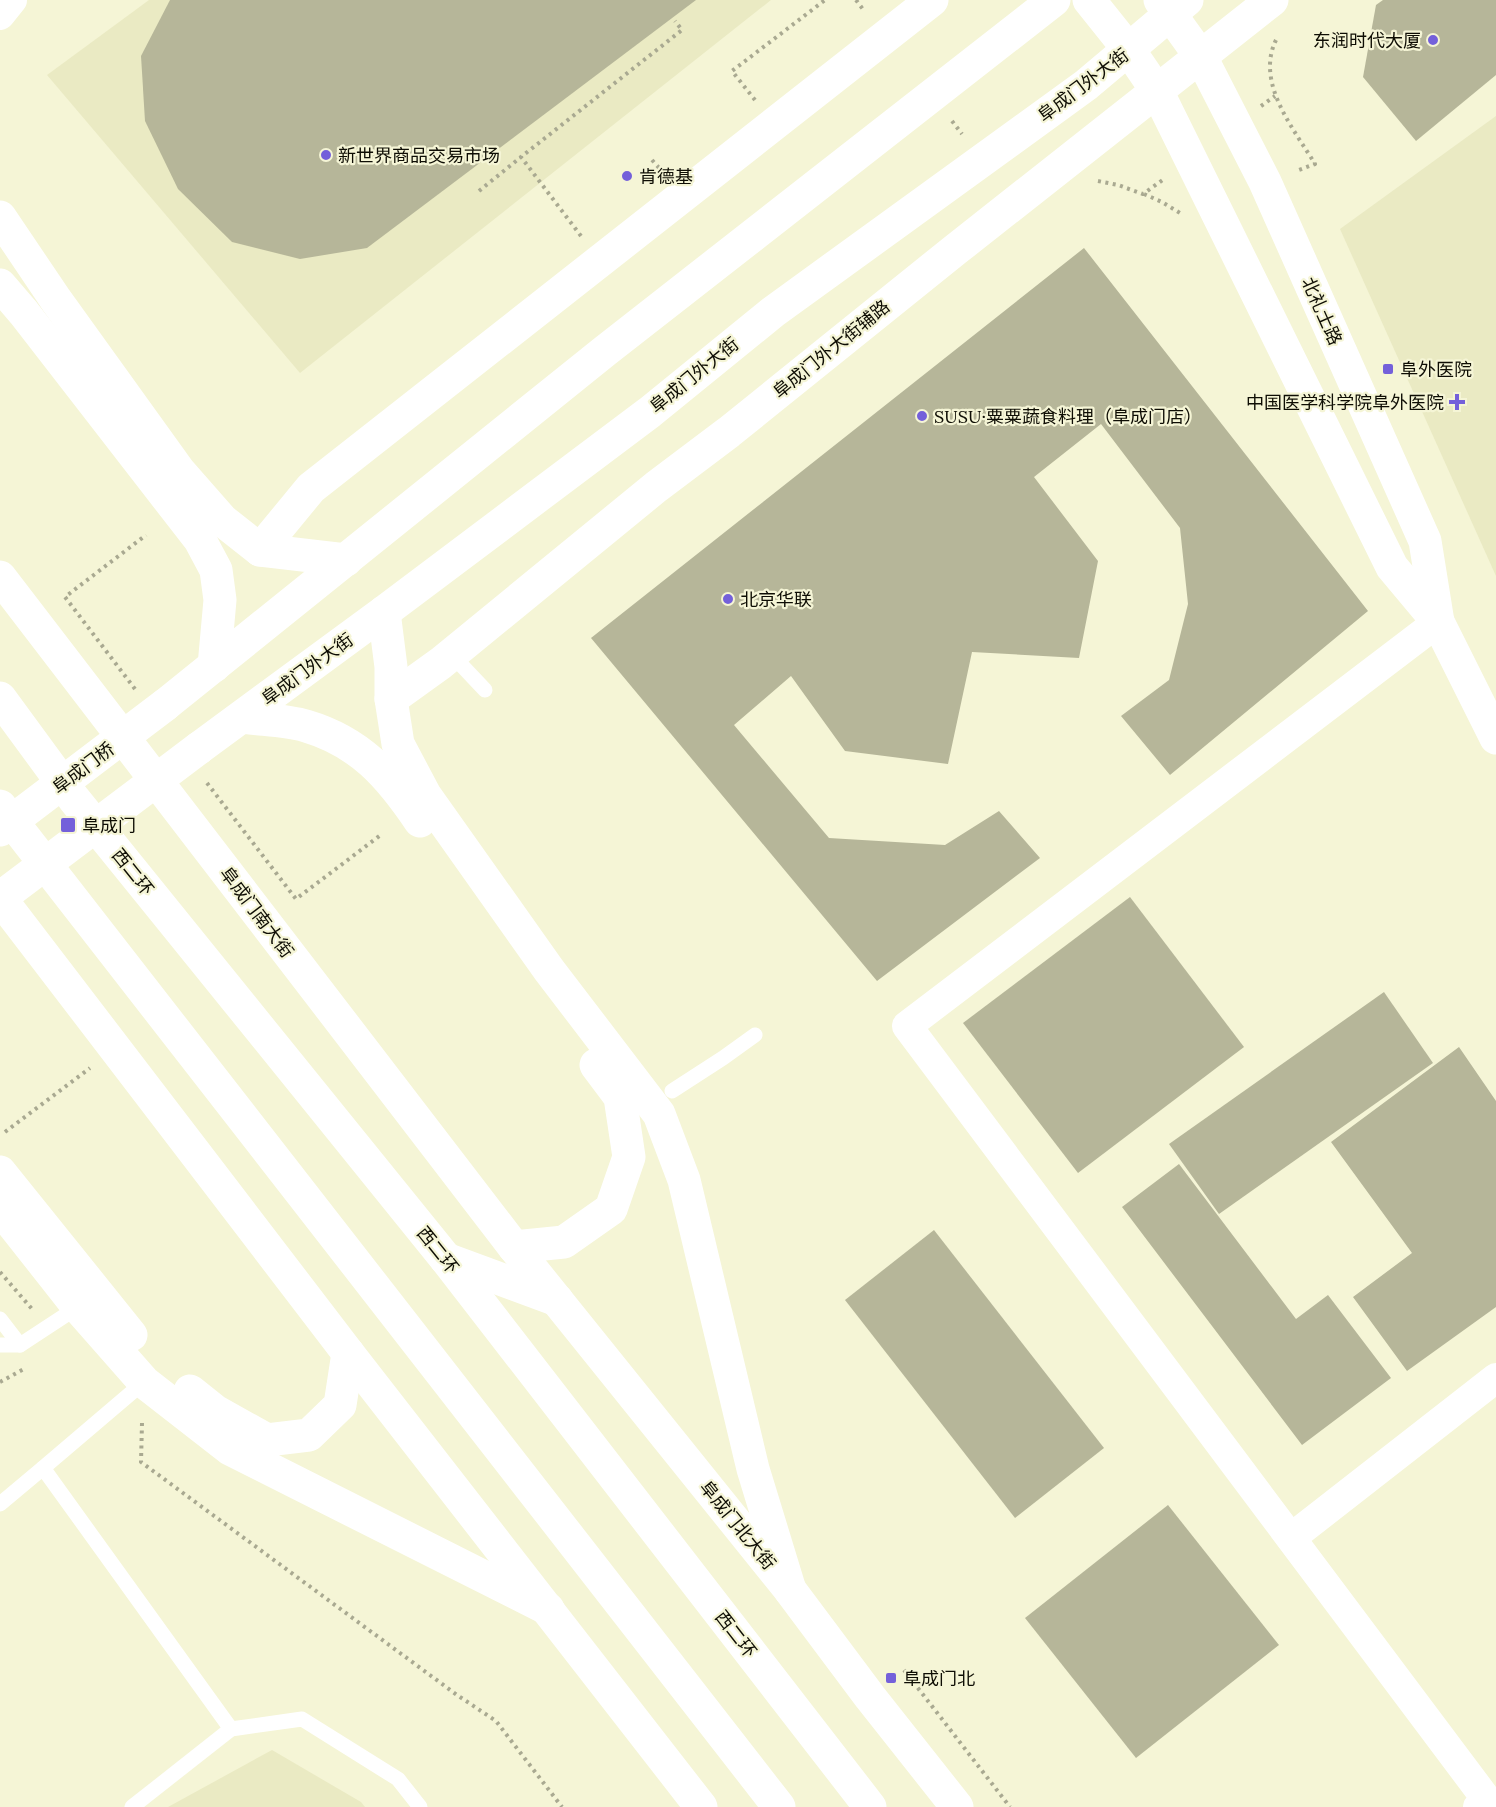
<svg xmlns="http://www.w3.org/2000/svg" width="1496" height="1807" viewBox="0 0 1496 1807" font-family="Lora,'Noto Sans SC',serif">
<rect width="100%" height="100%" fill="#f5f5d6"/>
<g fill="#eaeac3">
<polygon points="149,0 771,0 300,373 47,75"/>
<polygon points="1496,116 1496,576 1340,229"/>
<polygon points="272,1750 361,1802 365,1807 168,1807"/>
</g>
<g fill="#b6b699">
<polygon points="170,0 696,0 367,248 300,259 232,242 178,189 145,121 141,56"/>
<polygon points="1383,0 1496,0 1496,75 1416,141 1363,77 1376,5"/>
<polygon points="1084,248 1368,611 1170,775 1121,716 1169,680 1188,604 1180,528 1101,424 1034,477 1098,561 1079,658 972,652 948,764 845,751 791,676 734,725 829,838 945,845 999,811 1040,858 877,981 591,638"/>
<polygon points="1130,897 1244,1047 1078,1173 963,1023"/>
<polygon points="1384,992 1433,1063 1219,1214 1169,1144"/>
<polygon points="1459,1047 1496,1101 1496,1307 1407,1371 1353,1297 1412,1253 1331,1142"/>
<polygon points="1179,1164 1296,1319 1328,1295 1391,1378 1302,1445 1122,1207"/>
<polygon points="934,1230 1104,1448 1015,1518 845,1300"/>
<polygon points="1168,1505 1279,1645 1136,1758 1025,1618"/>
</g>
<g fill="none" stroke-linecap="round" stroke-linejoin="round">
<g stroke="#a9a991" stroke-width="4" stroke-dasharray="3 4.5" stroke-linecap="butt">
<polyline points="856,0 865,12"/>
<path d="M 1276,40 C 1255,83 1294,129 1315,164 L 1296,171"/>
<polyline points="755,100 732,71 825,0"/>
<polyline points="1261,106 1275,96"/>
<polyline points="952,121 962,134"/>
<polyline points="652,160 661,170"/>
<polyline points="1098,181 1118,185 1143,194 1164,179"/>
<polyline points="479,191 521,157"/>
<polyline points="1144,194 1162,202 1180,213"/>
<polyline points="581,236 521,157 682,30 675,21"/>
<polyline points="135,689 65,597 146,535"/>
<polyline points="207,783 296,899 382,834"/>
<polyline points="5,1132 90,1068"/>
<polyline points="0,1272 32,1309"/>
<polyline points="0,1382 24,1369"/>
<polyline points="142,1423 141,1462 457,1695 496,1721 562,1807"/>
<polyline points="904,1670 1010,1807"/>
</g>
<g stroke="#fff" stroke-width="15">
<polyline points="451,654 485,690"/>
<polyline points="672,1091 723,1058 755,1035"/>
<polyline points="0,1319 20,1345"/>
<polyline points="0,1345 20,1345 81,1305"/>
<polyline points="144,1382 43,1468 231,1729 302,1719 398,1779 420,1807"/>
<polyline points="0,1504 43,1468"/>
<polyline points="132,1807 231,1729"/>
</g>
<g stroke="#fff" stroke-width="30">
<polyline points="0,15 12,0"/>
<polyline points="1438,622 907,1026 1487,1800 1478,1807"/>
<polyline points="1291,1538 1496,1378"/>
</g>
<g stroke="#fff" stroke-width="33">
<polyline points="1089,0 1129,50 1157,91 1392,567 1438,622 1496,738"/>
<polyline points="1160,0 1201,57 1265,182 1425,541 1438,622"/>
<polyline points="260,550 311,488 932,0"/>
<polyline points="0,577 514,1247 790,1590 870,1697 957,1807"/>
<polyline points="391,699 441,663 656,487 729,432 955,250 1272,0"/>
<polyline points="0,898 348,1353 701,1807"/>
</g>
<g stroke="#fff" stroke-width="33">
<polyline points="0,830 165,705"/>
<polyline points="0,898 199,748"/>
<polyline points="0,1172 131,1335"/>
<polyline points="0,1208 78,1307 144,1382 230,1449 548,1609"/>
<polyline points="190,1391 215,1411 267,1440 309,1435 340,1405 348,1353"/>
</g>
<g stroke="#fff" stroke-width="33">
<polyline points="0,217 56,300 179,471 222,520 260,550 346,560"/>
<polyline points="0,285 24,313 200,540 216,570 220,600 214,666"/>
<polyline points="384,612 391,667 391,699 398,744 425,795 549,970 659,1114 684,1180 753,1469 790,1590"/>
<polyline points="0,698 74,799 446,1259 870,1807"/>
<polyline points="165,705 605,351 1054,0"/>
<path d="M 242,717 C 262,720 286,720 306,726 C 360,742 389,775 420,821"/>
<polyline points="199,748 384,612 650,412 773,312 1086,85 1187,0"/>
<polyline points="0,806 779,1807"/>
<polyline points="514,1247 564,1242 611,1209 629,1157 620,1097 596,1065"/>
<polyline points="446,1259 557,1300"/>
</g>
</g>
<g fill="#7460da" stroke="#f5f5d6" stroke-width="2">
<circle cx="1433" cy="40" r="6"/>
<circle cx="326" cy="155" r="6"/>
<circle cx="627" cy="176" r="6"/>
<rect x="1382" y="363" width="12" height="12" rx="3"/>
<path d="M1454 393h6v6h6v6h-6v6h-6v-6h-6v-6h6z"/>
<circle cx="922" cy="416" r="6"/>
<circle cx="728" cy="599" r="6"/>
<rect x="60" y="817" width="16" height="16" rx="3"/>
<rect x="885" y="1672" width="12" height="12" rx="3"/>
</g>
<g text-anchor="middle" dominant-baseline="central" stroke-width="4.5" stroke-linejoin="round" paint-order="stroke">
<g font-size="18" fill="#0e0d04" stroke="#f5f5d6" text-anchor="start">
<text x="1421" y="40" text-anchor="end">东润时代大厦</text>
<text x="338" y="155">新世界商品交易市场</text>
<text x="639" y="176">肯德基</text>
<text x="1400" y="369">阜外医院</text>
<text x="1444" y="402" text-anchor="end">中国医学科学院阜外医院</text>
<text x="934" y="416">SUSU·粟粟蔬食料理（阜成门店）</text>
<text x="740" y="599">北京华联</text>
<text x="82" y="825">阜成门</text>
<text x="903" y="1678">阜成门北</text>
</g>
<g font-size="18" fill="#0e0d04" stroke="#f5f5d6">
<text transform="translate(1083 85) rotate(-37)">阜成门外大街</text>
<text transform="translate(1322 311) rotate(66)">北礼士路</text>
<text transform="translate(831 349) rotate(-39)">阜成门外大街辅路</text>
<text transform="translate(694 375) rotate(-39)">阜成门外大街</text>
<text transform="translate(307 669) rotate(-36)">阜成门外大街</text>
<text transform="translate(83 768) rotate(-37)">阜成门桥</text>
<text transform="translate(133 872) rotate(51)">西二环</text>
<text transform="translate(257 912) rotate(53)">阜成门南大街</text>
<text transform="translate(438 1250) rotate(51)">西二环</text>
<text transform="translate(738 1525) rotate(51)">阜成门北大街</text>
<text transform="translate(736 1634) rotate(52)">西二环</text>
</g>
</g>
</svg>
